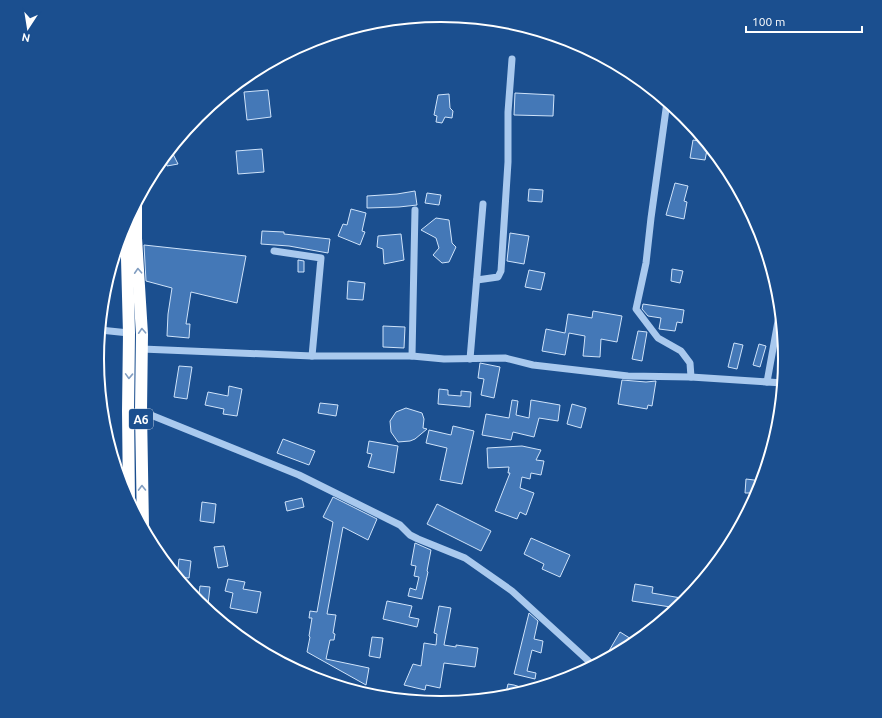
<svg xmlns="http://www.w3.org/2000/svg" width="882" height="718" viewBox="0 0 882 718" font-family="Ubuntu,sans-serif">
<rect width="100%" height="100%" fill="#1b4f8f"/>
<g fill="#4478b7" stroke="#cfe3fa">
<polygon points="268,90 271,117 247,120 244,92"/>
<polygon points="515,93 554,95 553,116 514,115"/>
<polygon points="449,94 450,108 453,111 452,118 445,117 442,123 436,122 437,116 434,115 438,95"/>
<polygon points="693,140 706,142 708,145 705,160 690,158"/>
<polygon points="262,149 264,172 238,174 236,151"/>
<polygon points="173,154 178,164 167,166 165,156"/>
<polygon points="675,183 688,186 684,201 687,202 684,219 666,215"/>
<polygon points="529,189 543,190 542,202 528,201"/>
<polygon points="415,191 417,205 399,207 367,208 367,196 397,194"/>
<polygon points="427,193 441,195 439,205 425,203"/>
<polygon points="351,209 366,213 362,231 365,232 360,245 338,236 343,224 347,225"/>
<polygon points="436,218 449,220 452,243 456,247 449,262 442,263 433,255 439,248 436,238 421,230"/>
<polygon points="262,231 284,232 284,234 330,239 328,253 289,246 261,244"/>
<polygon points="510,233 529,236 524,264 507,261"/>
<polygon points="401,234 404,260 384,264 383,249 377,247 378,236"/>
<polygon points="144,245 246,256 237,303 191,292 186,324 190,324 189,338 167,336 168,314 172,288 146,281"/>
<polygon points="298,260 304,261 304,272 298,272"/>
<polygon points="672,269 683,271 680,283 671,281"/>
<polygon points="529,270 545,273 541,290 525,287"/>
<polygon points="348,281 365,283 363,300 347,299"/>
<polygon points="643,304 684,310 682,323 677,322 675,331 659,329 661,318 648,316 642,309"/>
<polygon points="593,311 622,316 617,342 601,339 600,357 583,356 585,336 569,333 565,355 542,351 546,329 565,333 568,314 592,318"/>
<polygon points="383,326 405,327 404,348 383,347"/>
<polygon points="638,331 647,332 642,361 632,359"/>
<polygon points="734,343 743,345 737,369 728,367"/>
<polygon points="759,344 766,346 760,367 753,365"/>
<polygon points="480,363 500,367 494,398 481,395 484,379 478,378"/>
<polygon points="179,366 192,367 187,399 174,397"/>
<polygon points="622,380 646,382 656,381 652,406 648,405 647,409 618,404"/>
<polygon points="229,386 242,389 237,416 223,414 224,409 205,405 208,392 228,396"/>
<polygon points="439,389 448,390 448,395 461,396 461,391 471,392 470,407 438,404"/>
<polygon points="512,400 518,401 516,415 529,418 531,400 560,405 558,421 539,418 534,437 513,432 511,440 482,435 486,414 509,418"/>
<polygon points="320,403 338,405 336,416 318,413"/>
<polygon points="572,404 586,408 581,428 567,424"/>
<polygon points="406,408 422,413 424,419 423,428 427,429 415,439 410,441 398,442 391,432 390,421 396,412"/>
<polygon points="453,426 474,431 462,484 440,480 447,448 426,443 429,430 451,435"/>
<polygon points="283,439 315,451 309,465 277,453"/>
<polygon points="369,441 398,446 394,473 368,467 372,454 367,453"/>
<polygon points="522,446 541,450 536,460 544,461 541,475 531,473 530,479 522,477 520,488 534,493 526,515 520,512 517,519 495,511 510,473 508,473 509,467 488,468 487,448"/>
<polygon points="746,479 762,481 759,491 747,514 743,512 750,493 745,493"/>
<polygon points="333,497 377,519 368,540 343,527 327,614 336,615 333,633 335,634 334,640 330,640 326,659 369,668 366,685 307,652 310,637 309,636 312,618 309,618 310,611 317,612 333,522 323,517"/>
<polygon points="302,498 304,507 287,511 285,502"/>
<polygon points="202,502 216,504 214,523 200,521"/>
<polygon points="437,504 491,531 481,551 427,524"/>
<polygon points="531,538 570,555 560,577 542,569 544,564 524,554"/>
<polygon points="415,543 431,550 427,571 428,572 422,599 408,596 410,588 416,590 419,577 414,576 416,566 411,565"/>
<polygon points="224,546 228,566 218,568 214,547"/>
<polygon points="179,559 191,561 189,578 177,577"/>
<polygon points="228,579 245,582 243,589 261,592 257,613 230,608 233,593 225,591"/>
<polygon points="635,584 653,587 652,593 687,599 677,608 632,601"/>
<polygon points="200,586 210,587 208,604 198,602"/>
<polygon points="387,601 412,606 409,617 419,619 417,627 383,619"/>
<polygon points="439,606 451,608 444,645 456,647 456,645 478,648 475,667 444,663 440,688 426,685 425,690 404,685 413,664 421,666 424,643 436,645 437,634 434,633"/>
<polygon points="529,613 538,621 534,639 543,641 541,653 532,650 527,671 536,673 535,679 514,674"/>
<polygon points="620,632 636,642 603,661"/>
<polygon points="372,637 383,638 380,658 369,656"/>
<polygon points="508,684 514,685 530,690 505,697"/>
</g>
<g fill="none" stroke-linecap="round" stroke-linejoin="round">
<g stroke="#a9c9ee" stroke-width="7">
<polyline points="667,102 651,218 646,263 636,309 658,338 681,351 690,363 691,377"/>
<polyline points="274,251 321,258 312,356"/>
<polyline points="477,280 498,277 501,271 508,162 508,112 512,59"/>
<polyline points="100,330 129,333"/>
<polyline points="142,349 312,356 412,356 444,359 505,358 533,365 628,376 691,377 783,383"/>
<polyline points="412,356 415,210"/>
<polyline points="470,359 483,204"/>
<polyline points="767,382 780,310"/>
<polyline points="141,411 299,475 400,525 410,535 418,539 465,558 512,591 594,666"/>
</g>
<g stroke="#fff" stroke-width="12">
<polyline points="136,204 136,238 142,334 141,411 143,527"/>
<polyline points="126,221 129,333 128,411 129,502"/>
</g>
</g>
<defs><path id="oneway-chevron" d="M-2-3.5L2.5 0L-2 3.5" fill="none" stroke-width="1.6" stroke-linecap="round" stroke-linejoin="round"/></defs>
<g stroke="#829ec1">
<use href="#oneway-chevron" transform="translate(138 271) rotate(-93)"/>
<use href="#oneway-chevron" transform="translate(142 331) rotate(-93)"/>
<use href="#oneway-chevron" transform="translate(129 376) rotate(92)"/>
<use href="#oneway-chevron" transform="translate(142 488) rotate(-91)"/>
</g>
<g text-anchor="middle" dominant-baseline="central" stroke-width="3.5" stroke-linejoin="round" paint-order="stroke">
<rect fill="#1b4f8f" stroke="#bbcadd" stroke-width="1" x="129" y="409" width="24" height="20" rx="3"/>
<g font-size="12" font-weight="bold" fill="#fff">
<text x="141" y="419">A6</text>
</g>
</g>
<path d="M0 0H882V718H0ZM104 359a337 337 0 1 1 674 0a337 337 0 1 1-674 0Z" fill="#1b4f8f" fill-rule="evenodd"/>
<path fill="none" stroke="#fff" stroke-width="2" d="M104 359a337 337 0 1 1 674 0a337 337 0 1 1-674 0Z"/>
<g transform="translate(28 28) rotate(192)" stroke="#1b4f8f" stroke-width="3" paint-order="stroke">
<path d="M0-3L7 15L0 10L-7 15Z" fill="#ffffff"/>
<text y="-6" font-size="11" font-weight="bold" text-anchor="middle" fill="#ffffff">N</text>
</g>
<path d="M746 26v6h116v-6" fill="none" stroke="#ffffff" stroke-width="2"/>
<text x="752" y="26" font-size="12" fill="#ffffff" stroke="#1b4f8f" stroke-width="3" paint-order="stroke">100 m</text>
</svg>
